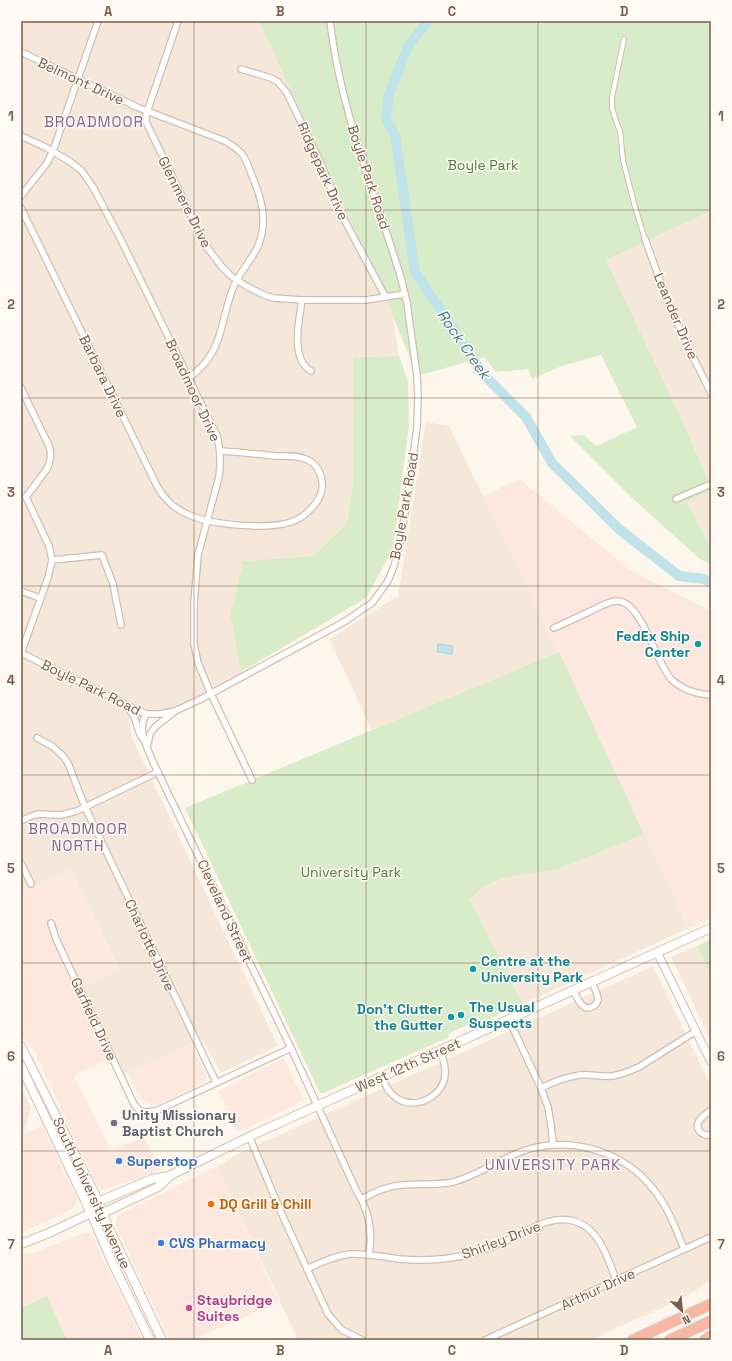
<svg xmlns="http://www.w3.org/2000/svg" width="732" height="1361" viewBox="0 0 732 1361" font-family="'Space Grotesk',sans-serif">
<rect width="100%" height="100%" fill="#fdf6ec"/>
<g fill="#f5e8da">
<polygon points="21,21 260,21 388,287 399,356 353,357 353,481 347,524 313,556 243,561 230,614 242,676 168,713 129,719 131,734 135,744 278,1046 221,1073 202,1039 121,1076 79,988 119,969 70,870 21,892"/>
<polygon points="711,211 711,487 678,411 606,260"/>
<polygon points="426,422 449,426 559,652 372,730 329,639 398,596"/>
<polygon points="711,491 711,548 687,501"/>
<polygon points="644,834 689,928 523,1004 470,899 482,888 502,878 558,869"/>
<polygon points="697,946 711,976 711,1041 671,957"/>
<polygon points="653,966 711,1086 711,1280 684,1298 589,1340 298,1340 217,1166 242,1152"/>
<polygon points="21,1087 31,1108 21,1144"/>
</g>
<g fill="#fde8e0">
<polygon points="519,479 633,572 711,611 711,919 689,928 483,496"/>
<polygon points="70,870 119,970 79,989 112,1058 74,1076 111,1150 144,1137 160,1169 139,1179 125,1182 104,1190 98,1186 60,1109 60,1105 34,1050 26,1042 21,1032 21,892"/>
<polygon points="191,1044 207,1077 205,1082 158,1105 151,1104 141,1099 128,1073"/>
<polygon points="284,1058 304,1101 237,1132 218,1091"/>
<polygon points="42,1126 76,1196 77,1200 74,1207 70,1210 21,1233 21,1144 24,1134"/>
<polygon points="217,1166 279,1302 192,1340 170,1340 116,1227 116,1222 117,1217 122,1213"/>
<polygon points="86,1232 91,1234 142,1340 67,1340 47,1296 22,1307 21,1254 34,1253"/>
</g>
<g fill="#d8ecc9">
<polygon points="259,21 711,21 711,211 606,260 678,411 711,487 711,491 687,501 711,548 711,565 700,559 631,497 570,436 583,435 597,446 637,427 601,355 562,366 532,379 528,369 496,372 484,357 417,376 385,296"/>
<polygon points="399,356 408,382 409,426 393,549 366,598 241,672 230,614 243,561 313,556 347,524 353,481 353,357"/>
<polygon points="559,652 644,834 558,869 502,878 482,888 470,899 523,1004 471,1027 467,1025 448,1034 449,1037 323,1093 320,1093 185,808"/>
<polygon points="711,939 711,976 697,946"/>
<polygon points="47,1296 67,1340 21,1340 21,1306 22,1307"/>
</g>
<polygon fill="#bfe3e8" stroke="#a5d3da" points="438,644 453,646 452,654 437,652"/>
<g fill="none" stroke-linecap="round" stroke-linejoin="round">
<polyline stroke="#bfe3e8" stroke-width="10" points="428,21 408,46 389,94 386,119 395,135 415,272 484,375 526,417 552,463 619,529 679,576 704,579 711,583"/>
<g stroke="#d1beb0" stroke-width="6">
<polyline id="pedestrian" points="624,39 612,97 612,108 616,121 620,131 623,160 635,207 645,239"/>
</g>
<g stroke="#d1beb0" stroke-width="8">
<g id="minor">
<polyline points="178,21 146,115 146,122 206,246 222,267 231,276 246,286 264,295 274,298 302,300 366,300 404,294"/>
<path d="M 21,52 L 139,108 L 225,141 C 231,145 237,148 242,154 C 247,160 249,169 252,176 C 262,199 268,222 258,246 C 251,261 239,273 233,288 C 219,325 224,352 189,378"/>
<polyline points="241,69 271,78 278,82 287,93 322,166 338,208 385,296"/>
<path d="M 21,136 L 45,147 L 69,161 L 81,170 L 93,187 L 121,240 L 217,436 C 221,451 221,462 219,477 L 198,555 L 194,603 L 194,644 L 198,663 L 211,694 L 252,780"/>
<polyline points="21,196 47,163 53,151 98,21"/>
<path d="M 21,208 L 157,486 C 164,499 173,508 187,514 C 210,525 267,530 291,522 C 300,519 309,512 315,504 C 320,498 323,490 322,482 C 321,472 316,464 308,460 C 298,455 285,456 275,456 C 257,454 239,452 221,451"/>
<polyline points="645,239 667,300 691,353 711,393"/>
<path d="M 302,300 C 299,320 290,359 311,371"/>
<path d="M 21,388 L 49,446 C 52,454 51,461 47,469 L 26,497"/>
<polyline points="676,499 711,484"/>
<polyline points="52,560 102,555 113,584 121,625"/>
<polyline points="21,591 40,598"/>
<path d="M 554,628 C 567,622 580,616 593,610 C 600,606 608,602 616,601 C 641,598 656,664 672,680 C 683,690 696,694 711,695"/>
<path d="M 21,653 L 146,714 L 160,714 L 175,711 L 201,699 L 344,622 L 372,603 L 388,581 L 394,566 L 399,548 L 408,495 L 417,427 L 418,397 L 417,376 L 407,303 L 401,278 C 375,193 340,109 330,21"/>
<polyline points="21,653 48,578 52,560 49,546 26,497"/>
<path d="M 126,705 C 130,710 134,715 136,722 C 138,729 138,733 143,739"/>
<path d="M 146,714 C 137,730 147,747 153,762 L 291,1048 L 356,1190 C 369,1210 373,1231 369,1254"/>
<polyline points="37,738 52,746 63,756 68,763 85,807 216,1082"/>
<polyline points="147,747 150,734 155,727 174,712"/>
<polyline points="21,821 29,817 38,814 61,815 77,811 158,772"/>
<polyline points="21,863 31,884"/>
<polyline points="51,923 56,939 134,1104 139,1110 146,1112 156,1111 291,1048"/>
<path d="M 573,990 C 577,997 582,1012 592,1007 C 595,1006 597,1003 598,1000 C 598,994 594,987 592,982"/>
<polyline points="509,1020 541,1088 548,1107 551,1125 553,1144"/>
<path d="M 382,1077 C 385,1086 390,1094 398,1099 C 417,1110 443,1096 445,1075 C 446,1066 443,1058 440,1051"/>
<path d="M 541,1088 C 553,1082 567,1077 580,1075 C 591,1074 601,1077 612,1076 C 621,1075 630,1071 639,1067 L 696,1031"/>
<path d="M 711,1110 C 707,1113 702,1117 699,1121 C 694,1130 703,1136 711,1135"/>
<polyline points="249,1136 284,1219 328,1314 342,1330 362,1340"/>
<path d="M 362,1199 C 374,1192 388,1186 402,1185 C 420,1183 435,1186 453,1182 C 479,1175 501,1158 526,1150 C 572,1136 624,1151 654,1190 C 668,1207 676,1229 684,1249"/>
<path d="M 307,1269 C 321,1262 335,1256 350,1254 C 367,1253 382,1257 399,1259 C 423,1261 447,1260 471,1254 C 484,1250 496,1245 508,1240 C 528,1231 551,1214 574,1221 C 599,1228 608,1258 616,1280"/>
<polyline points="485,1340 711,1237"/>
</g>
</g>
<g stroke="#d1beb0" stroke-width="9">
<polyline id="tertiary" points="657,952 711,1062"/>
</g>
<g stroke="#d6c0b0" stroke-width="10">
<g id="secondary">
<polyline points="21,1046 95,1194 107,1224 162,1340"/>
<polyline points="21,1066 91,1213 112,1262 150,1340"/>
<polyline points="95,1206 98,1202 152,1179 170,1176"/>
<polyline points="21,1244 49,1233 91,1213 103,1213 158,1187 171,1175 257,1133 711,928"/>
</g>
</g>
<g stroke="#dad1cd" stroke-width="12">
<g id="motorway">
<polyline points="633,1340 711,1304"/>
<polyline points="670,1340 711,1321"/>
<polyline points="705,1340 711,1336"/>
</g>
</g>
<use href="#pedestrian" stroke="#fff" stroke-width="4"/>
<use href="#minor" stroke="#fff" stroke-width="5.5"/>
<use href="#tertiary" stroke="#fff" stroke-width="7"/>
<use href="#secondary" stroke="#fff" stroke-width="8"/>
<use href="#motorway" stroke="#f7b7a3" stroke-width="10"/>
</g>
<path fill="none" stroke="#7a5c4d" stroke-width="1" stroke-opacity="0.55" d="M 194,21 L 194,1340M 366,21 L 366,1340M 538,21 L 538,1340M 21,210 L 711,210M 21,398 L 711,398M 21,586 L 711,586M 21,775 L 711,775M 21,963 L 711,963M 21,1151 L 711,1151"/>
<g fill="#0f9aa8" stroke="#fffaf3" stroke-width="1.5">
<circle cx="698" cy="644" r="4"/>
<circle cx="473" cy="969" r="4"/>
<circle cx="461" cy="1015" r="4"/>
<circle cx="451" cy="1017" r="4"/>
</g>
<circle fill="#6b7280" stroke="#fffaf3" stroke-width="1.5" cx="114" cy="1123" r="4"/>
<g fill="#3f7fe0" stroke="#fffaf3" stroke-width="1.5">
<circle cx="119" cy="1161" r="4"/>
<circle cx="161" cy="1243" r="4"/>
</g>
<circle fill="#e8710a" stroke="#fffaf3" stroke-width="1.5" cx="211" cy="1204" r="4"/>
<circle fill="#d1479c" stroke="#fffaf3" stroke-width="1.5" cx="189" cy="1308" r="4"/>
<g text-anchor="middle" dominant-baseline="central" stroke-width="3" stroke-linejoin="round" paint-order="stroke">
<g font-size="14" fill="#7a5c4d" stroke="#fffaf3">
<text transform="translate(81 81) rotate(25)">Belmont Drive</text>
<text transform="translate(323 171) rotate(66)">Ridgepark Drive</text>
<text transform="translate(369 177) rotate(72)">Boyle Park Road</text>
<text transform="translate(185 202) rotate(63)">Glenmere Drive</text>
<text transform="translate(676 316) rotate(67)">Leander Drive</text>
<text transform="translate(103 376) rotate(64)">Barbara Drive</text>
<text transform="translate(193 390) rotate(65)">Broadmoor Drive</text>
<text transform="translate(404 506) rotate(-80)">Boyle Park Road</text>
<text transform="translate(91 687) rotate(26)">Boyle Park Road</text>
<text transform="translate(225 911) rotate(65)">Cleveland Street</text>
<text transform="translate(150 945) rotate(65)">Charlotte Drive</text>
<text transform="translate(94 1019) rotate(65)">Garfield Drive</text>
<text transform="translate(408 1065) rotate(-24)">West 12th Street</text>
<text transform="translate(92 1193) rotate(65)">South University Avenue</text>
<text transform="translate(501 1240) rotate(-21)">Shirley Drive</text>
<text transform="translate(598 1289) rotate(-25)">Arthur Drive</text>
</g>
<g font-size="14" fill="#537a41" stroke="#fffaf3">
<text x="483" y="165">Boyle Park</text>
<text x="351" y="872">University Park</text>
</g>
<g font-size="14" font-weight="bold" fill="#0d838f" stroke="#fffaf3" text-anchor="end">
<text x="690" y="636">FedEx Ship<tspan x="690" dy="16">Center</tspan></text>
<text x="481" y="961" text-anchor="start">Centre at the<tspan x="481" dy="16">University Park</tspan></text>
<text x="469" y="1007" text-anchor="start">The Usual<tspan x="469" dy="16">Suspects</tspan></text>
<text x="443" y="1009">Don't Clutter<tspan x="443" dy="16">the Gutter</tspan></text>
</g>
<g font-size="14" font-weight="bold" fill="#5b616d" stroke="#fffaf3" text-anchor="start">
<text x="122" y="1115">Unity Missionary<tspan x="122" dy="16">Baptist Church</tspan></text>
</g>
<g font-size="14" font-weight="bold" fill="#366cbe" stroke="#fffaf3" text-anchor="start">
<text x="127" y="1161">Superstop</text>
<text x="169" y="1243">CVS Pharmacy</text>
</g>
<g font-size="14" font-weight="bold" fill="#c56008" stroke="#fffaf3" text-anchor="start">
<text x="219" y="1204">DQ Grill &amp; Chill</text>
</g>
<g font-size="14" font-weight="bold" fill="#b23c85" stroke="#fffaf3" text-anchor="start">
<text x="197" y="1300">Staybridge<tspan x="197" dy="16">Suites</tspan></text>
</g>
<g font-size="15" letter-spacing="1" fill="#846695" stroke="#fffaf3">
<text x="94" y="121">BROADMOOR</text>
<text x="78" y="828">BROADMOOR<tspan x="78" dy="17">NORTH</tspan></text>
<text x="553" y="1164">UNIVERSITY PARK</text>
</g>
<g font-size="15" font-style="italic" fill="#437c86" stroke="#fffaf3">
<text transform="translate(464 344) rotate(55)">Rock Creek</text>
</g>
</g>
<rect width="732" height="1361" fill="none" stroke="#fffaf3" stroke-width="44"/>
<g transform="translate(682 1311) rotate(153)" stroke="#fffaf3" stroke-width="3" paint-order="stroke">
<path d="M0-3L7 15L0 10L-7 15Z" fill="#7a5c4d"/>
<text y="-6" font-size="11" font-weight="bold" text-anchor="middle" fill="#7a5c4d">N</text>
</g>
<rect x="22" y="22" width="688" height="1317" fill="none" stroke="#7a5c4d" stroke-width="1.5"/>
<g font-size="13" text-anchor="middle" font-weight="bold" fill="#7a5c4d">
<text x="108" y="16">A</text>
<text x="280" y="16">B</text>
<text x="452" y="16">C</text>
<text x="624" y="16">D</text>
<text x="11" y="121">1</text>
<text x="721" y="121">1</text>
<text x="11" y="309">2</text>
<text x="721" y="309">2</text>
<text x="11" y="497">3</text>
<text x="721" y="497">3</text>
<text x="11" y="685">4</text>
<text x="721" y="685">4</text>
<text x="11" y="873">5</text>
<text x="721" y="873">5</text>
<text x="11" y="1061">6</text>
<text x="721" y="1061">6</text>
<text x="11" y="1249">7</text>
<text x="721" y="1249">7</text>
<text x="108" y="1355">A</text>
<text x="280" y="1355">B</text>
<text x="452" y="1355">C</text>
<text x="624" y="1355">D</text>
</g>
</svg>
